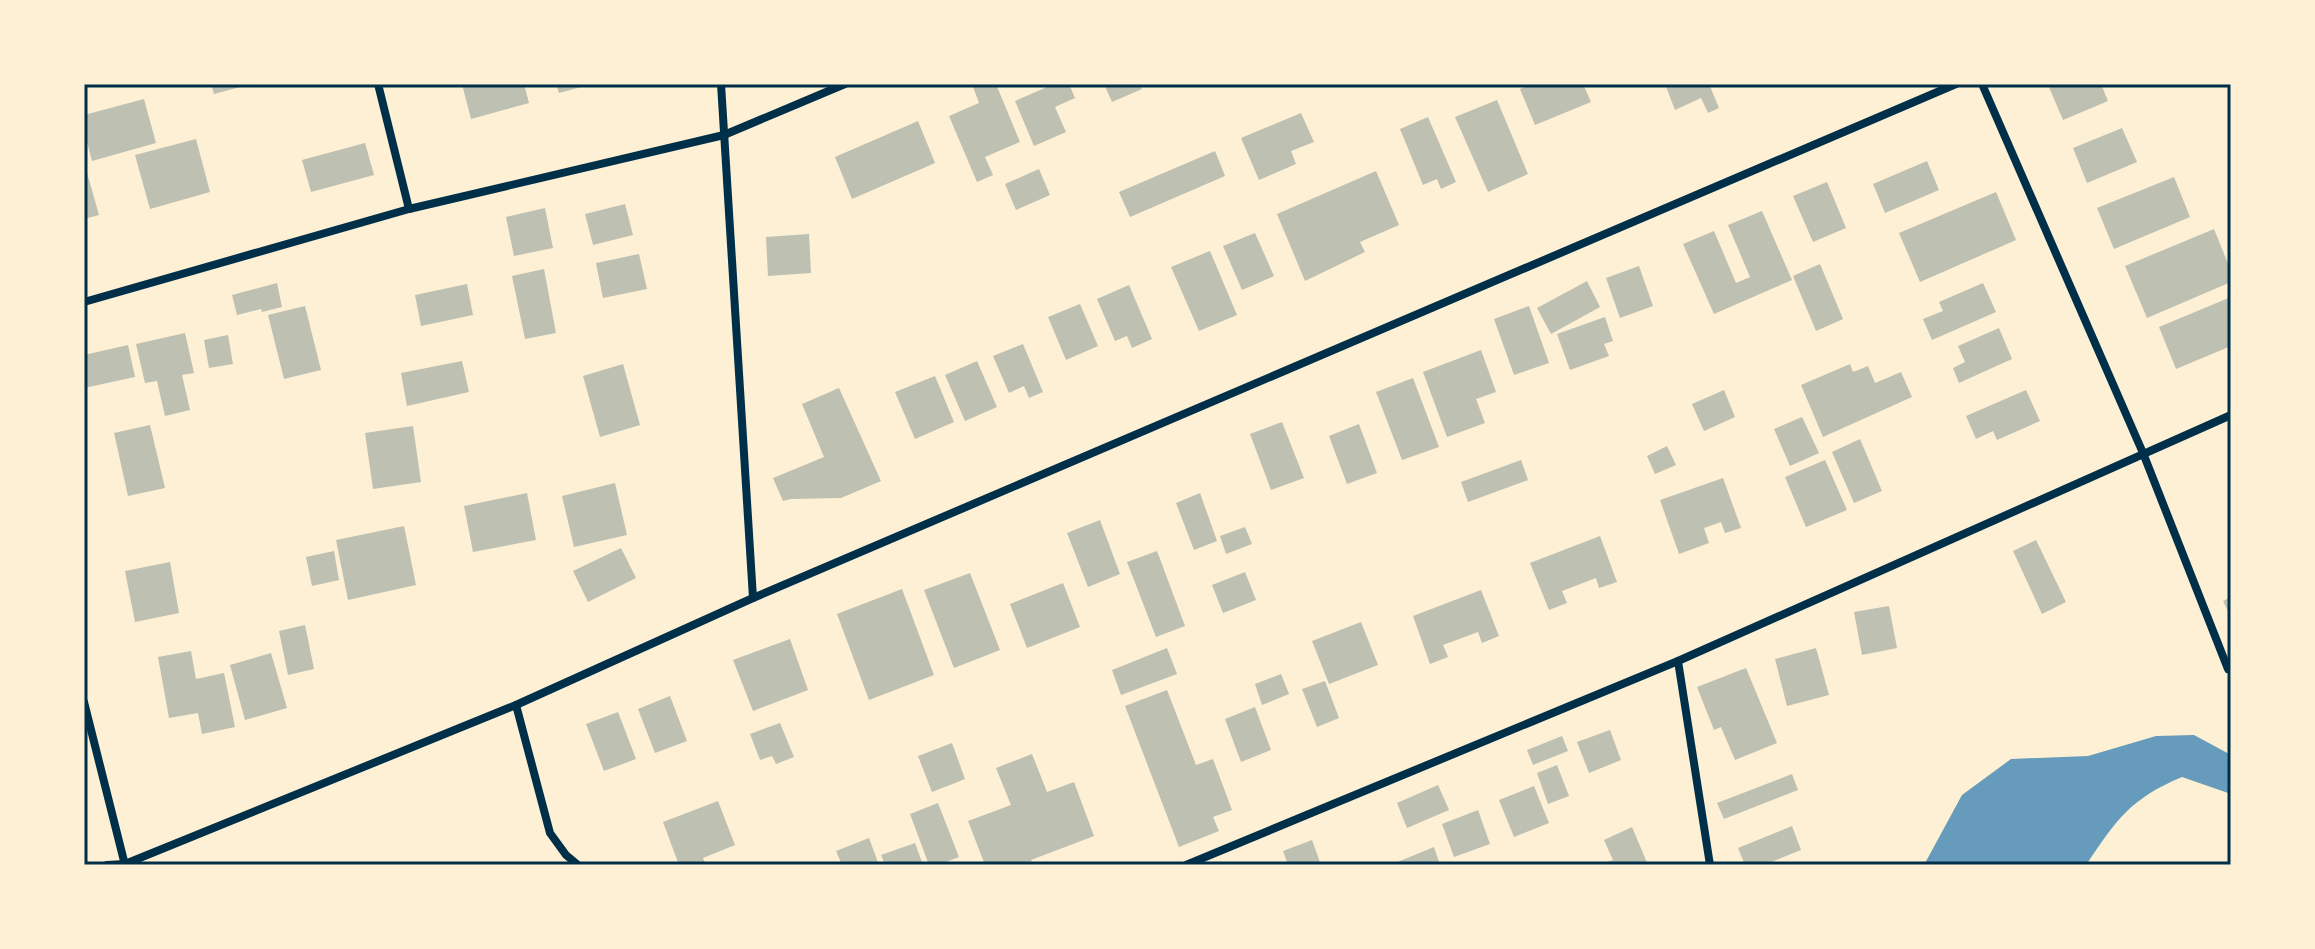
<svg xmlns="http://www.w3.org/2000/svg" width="2315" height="949" viewBox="0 0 2315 949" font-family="'Sofia Sans Condensed',sans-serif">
<rect width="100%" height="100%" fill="#fdf0d5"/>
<path fill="#669bbc" d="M 2194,735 L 2231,755 L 2231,794 L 2182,777 C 2130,799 2117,819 2086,865 L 1924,865 L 1962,795 L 2011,759 L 2088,756 L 2156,736 Z"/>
<g fill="#bec0b2">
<polygon points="211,84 247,84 248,85 214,94"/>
<polygon points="462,84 524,84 529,103 471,119"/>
<polygon points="556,84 589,84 589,85 559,93"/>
<polygon points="972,84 996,84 1020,142 985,157 993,175 977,182 949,116 979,103"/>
<polygon points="1046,84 1069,84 1075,98 1055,107 1066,132 1034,146 1015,101 1047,87"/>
<polygon points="1104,84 1139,84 1142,89 1112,102"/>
<polygon points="1532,84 1583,84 1591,102 1535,125 1520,89"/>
<polygon points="1665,84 1709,84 1719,108 1708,113 1701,98 1675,110"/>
<polygon points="2057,84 2101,84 2108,101 2063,120 2049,87"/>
<polygon points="144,99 156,143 92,161 84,130 84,115"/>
<polygon points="1497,100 1528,174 1488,192 1455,117"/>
<polygon points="1301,113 1314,142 1291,151 1296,164 1259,180 1241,138"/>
<polygon points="1428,117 1456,182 1441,189 1437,179 1423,185 1400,129"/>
<polygon points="918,121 935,163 852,199 835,157"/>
<polygon points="2122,128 2137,162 2087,183 2073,148"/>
<polygon points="196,139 210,192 150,209 135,155"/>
<polygon points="365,143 374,175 311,192 302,160"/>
<polygon points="1215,151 1225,176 1130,217 1119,192"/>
<polygon points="1927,161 1939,190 1885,213 1873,184"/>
<polygon points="84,162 99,215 84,219"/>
<polygon points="1039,169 1050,195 1016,210 1005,184"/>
<polygon points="1376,171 1399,225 1360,242 1365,252 1305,281 1277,214"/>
<polygon points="2174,177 2190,217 2114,249 2097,208"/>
<polygon points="1827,182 1846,228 1813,242 1793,196"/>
<polygon points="1996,192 2016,240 1920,282 1899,233"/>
<polygon points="625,204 633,235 593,245 585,214"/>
<polygon points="545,208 553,248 514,256 506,217"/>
<polygon points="1762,211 1792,280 1714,314 1683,244 1714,231 1736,283 1750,277 1728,225"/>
<polygon points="2214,229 2231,271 2231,282 2147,318 2125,266"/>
<polygon points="1255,233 1274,276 1242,290 1223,246"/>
<polygon points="809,234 811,273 768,276 766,237"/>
<polygon points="1210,251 1237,315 1199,331 1171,267"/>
<polygon points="639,254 647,289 603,298 596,263"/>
<polygon points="1820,264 1843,319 1816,331 1793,276"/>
<polygon points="1639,266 1653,306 1620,318 1606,278"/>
<polygon points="544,269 556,333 525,339 512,276"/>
<polygon points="1587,281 1600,307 1551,334 1537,308"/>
<polygon points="277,283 282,307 262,312 261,309 237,315 232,295"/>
<polygon points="1983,283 1996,312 1932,340 1923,319 1943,311 1939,302"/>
<polygon points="467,284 473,315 421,326 415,295"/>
<polygon points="1129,285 1152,339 1132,348 1127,336 1115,341 1097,299"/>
<polygon points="2231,297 2231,346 2176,369 2159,327"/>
<polygon points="1080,304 1098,346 1066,360 1048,317"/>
<polygon points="305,306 321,370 284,379 268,315"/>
<polygon points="1529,306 1549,363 1514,375 1494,319"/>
<polygon points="1605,317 1613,341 1604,344 1609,356 1570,370 1557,334"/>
<polygon points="1999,328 2012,359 1959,383 1953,368 1965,362 1958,346"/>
<polygon points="185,333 194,373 182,375 190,410 165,416 157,381 145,383 136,344"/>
<polygon points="228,335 233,364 209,368 204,340"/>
<polygon points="1023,344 1043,392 1029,398 1024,386 1009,393 993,356"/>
<polygon points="128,345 135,377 84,388 84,355"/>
<polygon points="1481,350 1496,392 1476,399 1485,423 1447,437 1423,372"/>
<polygon points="462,361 469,392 407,406 401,373"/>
<polygon points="977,361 997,407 965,421 945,375"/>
<polygon points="623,364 640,425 600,437 583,376"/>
<polygon points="1850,364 1853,372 1868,366 1875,383 1901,372 1912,397 1823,437 1801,385"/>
<polygon points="935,376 954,422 915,439 895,392"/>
<polygon points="1413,378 1439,447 1402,460 1376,392"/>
<polygon points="839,388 881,481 841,498 791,499 783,501 773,478 824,457 802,404"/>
<polygon points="1724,390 1735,417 1704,431 1692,404"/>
<polygon points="2026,390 2040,421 1997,440 1993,431 1976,439 1966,416"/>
<polygon points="1802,417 1819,453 1790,466 1774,429"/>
<polygon points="1282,422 1304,478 1271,490 1250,434"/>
<polygon points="1359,424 1377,473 1347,484 1329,436"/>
<polygon points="150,425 165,488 128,496 114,433"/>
<polygon points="413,426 421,482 373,489 365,433"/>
<polygon points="1860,439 1882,491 1854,503 1832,452"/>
<polygon points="1667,446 1676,465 1655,474 1647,456"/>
<polygon points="1521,460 1528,480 1468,502 1461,482"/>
<polygon points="1825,460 1847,510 1806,527 1785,477"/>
<polygon points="1723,478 1741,528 1725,533 1721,522 1704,528 1709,543 1679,554 1660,500"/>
<polygon points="615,483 627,535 574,547 562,496"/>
<polygon points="527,493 536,540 473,552 464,506"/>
<polygon points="1200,493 1217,541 1194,550 1176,503"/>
<polygon points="1100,520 1120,574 1088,587 1067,533"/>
<polygon points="404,526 416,585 348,600 336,540"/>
<polygon points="1245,527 1252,544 1226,554 1220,536"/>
<polygon points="1600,536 1617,582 1599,588 1596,578 1562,591 1567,603 1549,610 1530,563"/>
<polygon points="2036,540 2066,602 2042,614 2013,551"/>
<polygon points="621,548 636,578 588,602 573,571"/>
<polygon points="334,551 339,580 312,586 306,557"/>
<polygon points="1157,551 1185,626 1156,637 1127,562"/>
<polygon points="170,562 179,613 135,622 125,571"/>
<polygon points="1245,572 1256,600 1223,613 1212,585"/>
<polygon points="970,573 1000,650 954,668 924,590"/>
<polygon points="1063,583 1080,627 1027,648 1010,604"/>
<polygon points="902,589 934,675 869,700 837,614"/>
<polygon points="1481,590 1499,636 1482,643 1478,632 1443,645 1448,657 1430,664 1413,616"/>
<polygon points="2231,597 2231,617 2223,601"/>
<polygon points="1889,606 1897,648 1862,655 1854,612"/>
<polygon points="1361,622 1378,665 1329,684 1312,641"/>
<polygon points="305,625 314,669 288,675 279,631"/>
<polygon points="790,639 808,690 753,711 733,660"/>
<polygon points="1167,648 1177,674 1121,695 1112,670"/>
<polygon points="1816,648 1829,695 1787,706 1775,659"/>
<polygon points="191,651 196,679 224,673 235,727 202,734 198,713 169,718 158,657"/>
<polygon points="271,653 287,708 245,720 230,665"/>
<polygon points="1746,668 1777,743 1735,760 1721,727 1714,730 1697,687"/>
<polygon points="1281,674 1289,694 1262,705 1255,684"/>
<polygon points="1325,681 1339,718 1317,727 1302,689"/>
<polygon points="1167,690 1196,765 1213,759 1232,810 1213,817 1219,831 1179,847 1125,706"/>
<polygon points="670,696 687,741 655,753 638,709"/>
<polygon points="1255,707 1271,750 1241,762 1225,719"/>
<polygon points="618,712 636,759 604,771 586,724"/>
<polygon points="780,723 794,757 776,764 772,756 760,760 750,734"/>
<polygon points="1610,730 1621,760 1589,773 1577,742"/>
<polygon points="1562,736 1568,751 1533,765 1527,750"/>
<polygon points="952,743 965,779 932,792 918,756"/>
<polygon points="1032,754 1047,792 1074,782 1094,836 1031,860 1033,865 985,865 968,821 1011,805 996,768"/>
<polygon points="1557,765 1569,796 1548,804 1537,773"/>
<polygon points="1792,774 1798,790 1724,819 1717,803"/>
<polygon points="1438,785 1449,810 1407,828 1397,803"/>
<polygon points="1534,786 1549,823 1514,837 1499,800"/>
<polygon points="718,801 735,845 703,858 706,865 679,865 663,822"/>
<polygon points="938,803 959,857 938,865 929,865 910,814"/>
<polygon points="1478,810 1490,844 1454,857 1442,824"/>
<polygon points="1792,826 1801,850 1764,865 1745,865 1738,848"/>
<polygon points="1632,827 1648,865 1598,865 1613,860 1604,840"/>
<polygon points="869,838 879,865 842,865 836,851"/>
<polygon points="1312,840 1321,865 1288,865 1283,851"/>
<polygon points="915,843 923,865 885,865 881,855"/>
<polygon points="1434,847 1440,865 1395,865 1395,863"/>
</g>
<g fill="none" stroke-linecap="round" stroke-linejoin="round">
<g stroke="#003049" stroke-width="8">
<polyline points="378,84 409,209"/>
<polyline points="721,84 753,598"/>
<polyline points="1982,84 2143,453 2228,669"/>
<polyline points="84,302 409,209 724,135 845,84"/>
<polyline points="1678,661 1710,865"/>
<polyline points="84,702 125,865"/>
<polyline points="516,705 550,833 566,855 578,865"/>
<polyline points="107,865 125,864 516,705 753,598 1956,84"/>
<polyline points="1186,865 1678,661 2231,415"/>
</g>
</g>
<rect width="2315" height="949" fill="none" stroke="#fdf0d5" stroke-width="172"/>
<rect x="86" y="86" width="2143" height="777" fill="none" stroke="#003049" stroke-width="3"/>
</svg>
